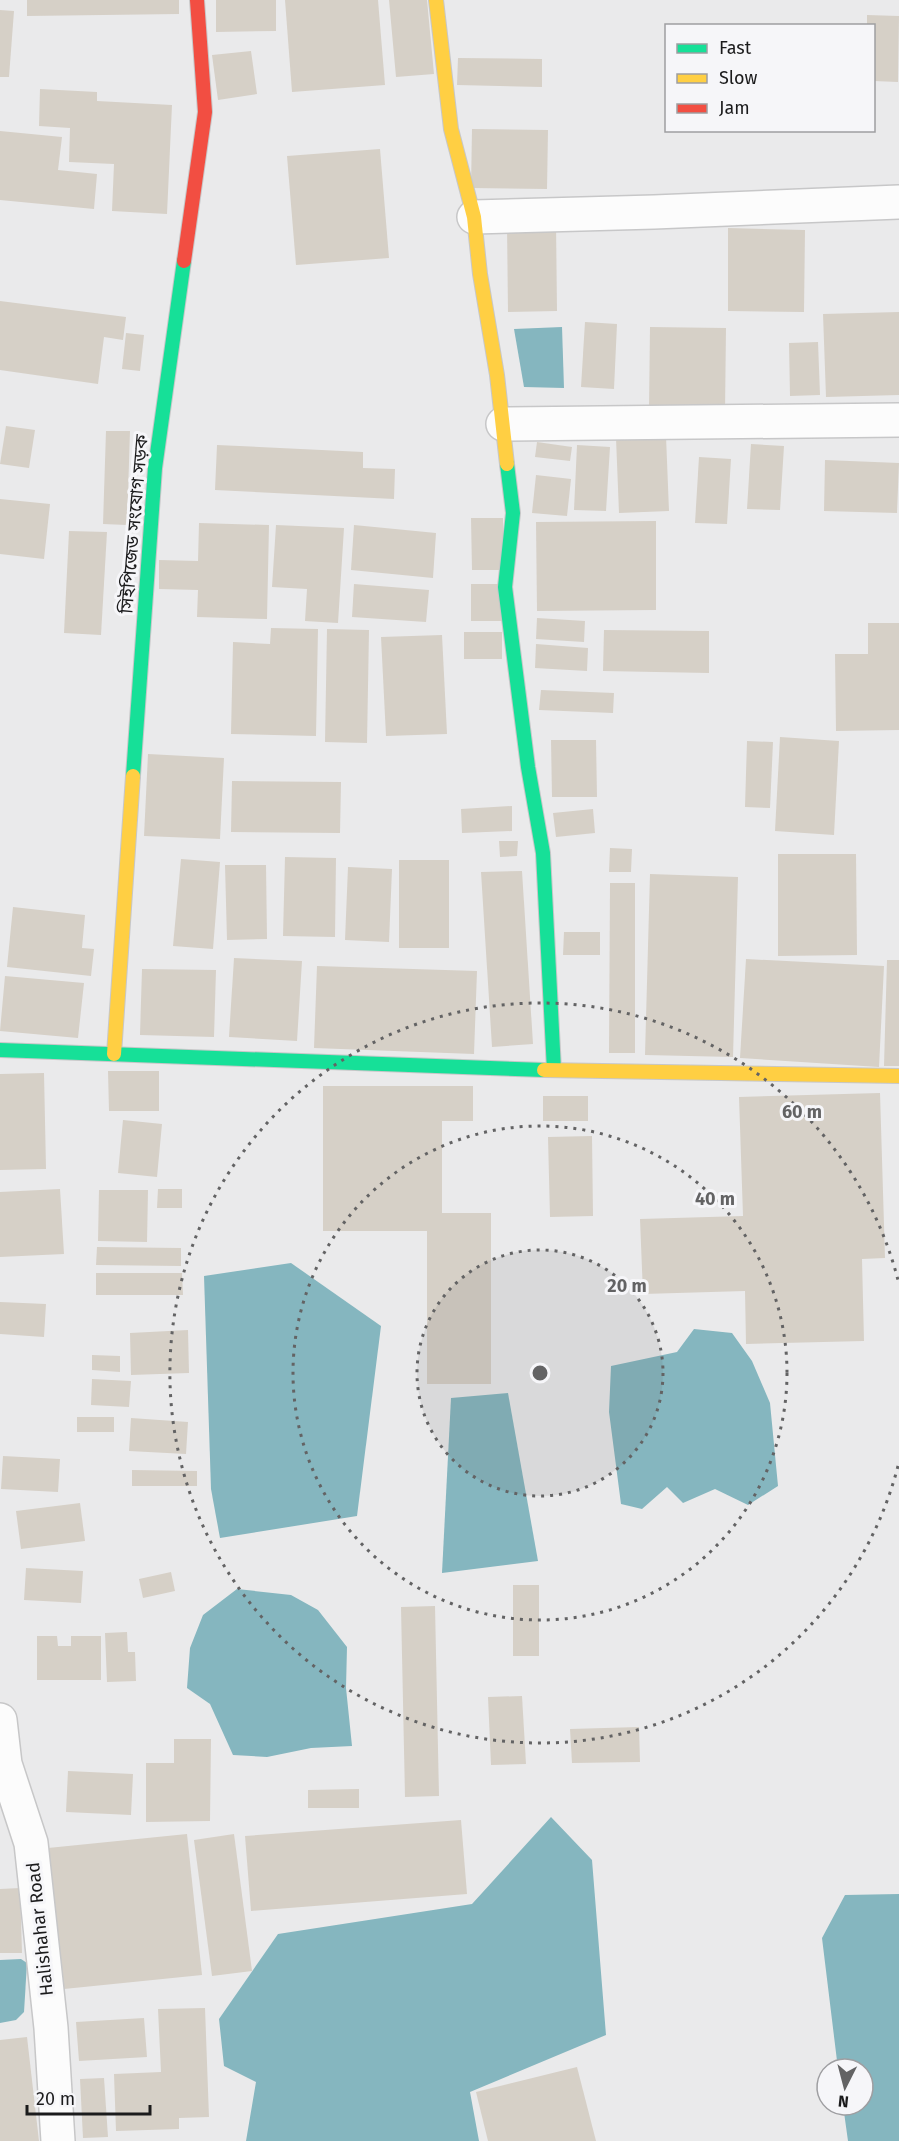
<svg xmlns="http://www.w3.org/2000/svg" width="899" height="2141" viewBox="0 0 899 2141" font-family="'Fira Sans','Noto Sans Bengali',sans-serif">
<rect width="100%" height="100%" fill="#eaeaeb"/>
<g fill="#85b6bf">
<polygon points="562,327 564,388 524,387 514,329"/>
<polygon points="291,1263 381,1326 357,1516 220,1538 211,1489 204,1276"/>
<polygon points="694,1329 732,1333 752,1361 770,1403 778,1486 748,1505 715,1489 683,1503 667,1487 642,1509 621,1504 609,1412 611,1366 677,1352"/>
<polygon points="508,1393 538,1561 442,1573 451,1398"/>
<polygon points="237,1589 291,1595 318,1610 347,1647 346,1688 352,1746 311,1748 267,1757 233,1755 210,1704 187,1688 190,1648 203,1615"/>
<polygon points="551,1817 592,1860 606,2035 470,2092 479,2141 246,2141 256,2082 224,2066 219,2019 278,1934 472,1904"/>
<polygon points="899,1894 899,2141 848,2141 843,2105 863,2105 863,2069 838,2069 822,1938 845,1895"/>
<polygon points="21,1959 27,1963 24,2012 16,2020 0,2023 0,1960"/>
</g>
<g fill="#d6d0c7">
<polygon points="27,0 179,0 179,14 27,16"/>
<polygon points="216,0 276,0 276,31 216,32"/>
<polygon points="285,0 378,0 385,85 292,92"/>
<polygon points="389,0 427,0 434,74 396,77"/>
<polygon points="0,10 14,11 9,77 0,77"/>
<polygon points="867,15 899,16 898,82 874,81 874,26 867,26"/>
<polygon points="251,51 257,94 218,100 212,55"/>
<polygon points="458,58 542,59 542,87 457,85"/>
<polygon points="40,89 97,92 97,101 172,105 167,214 112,211 114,164 69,162 70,128 39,126"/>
<polygon points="472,129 548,130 547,189 471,188"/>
<polygon points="0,131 62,137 58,170 97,174 94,209 0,200"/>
<polygon points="380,149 389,258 296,265 287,156"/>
<polygon points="507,223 556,223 557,311 508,312"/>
<polygon points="728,228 805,230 804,312 728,311"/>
<polygon points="0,301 126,317 123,340 104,337 98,384 0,370"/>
<polygon points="899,312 899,395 826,397 823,314"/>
<polygon points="585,322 617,324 614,389 581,387"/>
<polygon points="650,327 726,328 725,411 649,410"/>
<polygon points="126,333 144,335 140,371 122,369"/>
<polygon points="818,342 820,395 790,396 789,343"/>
<polygon points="6,426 35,430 29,468 0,464"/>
<polygon points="106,431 130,431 127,525 103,524"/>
<polygon points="666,436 669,511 619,513 616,438"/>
<polygon points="537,442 572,447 570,461 535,457"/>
<polygon points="751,444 784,446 780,510 747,509"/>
<polygon points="217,445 363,452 363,468 395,469 394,499 215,490"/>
<polygon points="577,445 610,447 606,511 574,510"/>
<polygon points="699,457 731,459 727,524 695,523"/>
<polygon points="825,460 899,463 897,513 824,511"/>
<polygon points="536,475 571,479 567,516 532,513"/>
<polygon points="0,499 50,504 44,559 0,554"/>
<polygon points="471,518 503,518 503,570 472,570"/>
<polygon points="656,521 656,610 537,611 536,522"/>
<polygon points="199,523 269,525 267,619 197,617 198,590 159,589 159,560 198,561"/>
<polygon points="276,525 344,528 338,623 305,621 307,589 272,587"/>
<polygon points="354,525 436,533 433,578 351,570"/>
<polygon points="69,531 107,532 101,635 64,633"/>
<polygon points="354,584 429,590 426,622 352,617"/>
<polygon points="471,584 503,584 504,621 471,621"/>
<polygon points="537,618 585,621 584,642 536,639"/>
<polygon points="868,623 899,623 899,730 836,731 835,654 868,654"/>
<polygon points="271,628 318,629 316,736 231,734 233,642 270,644"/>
<polygon points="327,629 369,630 367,743 325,742"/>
<polygon points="604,630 709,631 709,673 603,671"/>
<rect x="464" y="632" width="38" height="27"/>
<polygon points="442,635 447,734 386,736 381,637"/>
<polygon points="536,644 588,648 587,671 535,668"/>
<polygon points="541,690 614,693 613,713 539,710"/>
<polygon points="780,737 839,741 834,835 775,831"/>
<polygon points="551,740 596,740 597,797 552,797"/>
<polygon points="747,741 773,742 770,808 745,807"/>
<polygon points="148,754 224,758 220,839 144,836"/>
<polygon points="232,781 341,782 340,833 231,832"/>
<polygon points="512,806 512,831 462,833 461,809"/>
<polygon points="593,809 595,833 556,837 553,813"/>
<polygon points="499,841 518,841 517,856 500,857"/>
<polygon points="610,848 632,849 631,872 609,872"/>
<polygon points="778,854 856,854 857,955 778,956"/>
<polygon points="285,857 336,858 335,937 283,936"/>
<polygon points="181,859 220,862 213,949 173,946"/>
<rect x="399" y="860" width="50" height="88"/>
<polygon points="225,865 266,865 267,939 227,940"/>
<polygon points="348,867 392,869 389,942 345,940"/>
<polygon points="522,871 533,1044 492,1047 481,872"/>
<polygon points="650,874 738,877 733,1057 645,1055"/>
<polygon points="610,883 635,883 635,1053 609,1053"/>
<polygon points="13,907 85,915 82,948 94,949 91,976 7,967"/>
<polygon points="564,932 600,932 600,955 563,955"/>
<polygon points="234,958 302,961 297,1041 229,1037"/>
<polygon points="746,959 884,966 879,1067 740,1058"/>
<polygon points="887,960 899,960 899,1066 884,1066"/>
<polygon points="317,966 477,971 474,1054 314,1048"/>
<polygon points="142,969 216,970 214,1037 140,1035"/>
<polygon points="5,976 84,983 78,1038 0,1031"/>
<polygon points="108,1071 159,1071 159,1111 109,1111"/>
<polygon points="44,1073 46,1169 0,1170 0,1074"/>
<polygon points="323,1086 473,1086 473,1121 442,1121 442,1213 491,1213 491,1384 427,1384 427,1231 323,1231"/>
<polygon points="880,1093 885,1258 862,1259 864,1341 746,1344 745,1291 643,1294 640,1219 743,1216 739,1097"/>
<rect x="543" y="1096" width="45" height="25"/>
<polygon points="123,1120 162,1124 157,1177 118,1173"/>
<polygon points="592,1136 593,1216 550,1217 548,1137"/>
<polygon points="60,1189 64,1254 0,1257 0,1192"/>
<polygon points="158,1189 182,1189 182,1208 157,1208"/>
<polygon points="99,1190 148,1190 147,1242 98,1241"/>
<polygon points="97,1247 181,1248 181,1266 96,1265"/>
<polygon points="96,1273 182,1273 183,1295 96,1295"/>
<polygon points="0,1302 46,1304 44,1337 0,1334"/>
<polygon points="188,1330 189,1373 131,1375 130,1333"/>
<polygon points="92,1355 120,1356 120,1372 92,1370"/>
<polygon points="92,1379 131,1381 129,1407 91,1405"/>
<rect x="77" y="1417" width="37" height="15"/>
<polygon points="131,1418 188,1422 186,1454 129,1451"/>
<polygon points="3,1456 60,1459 58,1492 1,1489"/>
<polygon points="132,1470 197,1471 197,1486 132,1486"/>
<polygon points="80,1503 85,1541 21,1549 16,1511"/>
<polygon points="26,1568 83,1571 81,1603 24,1600"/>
<polygon points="171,1572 175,1591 143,1598 139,1579"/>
<rect x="513" y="1585" width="26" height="71"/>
<polygon points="435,1606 439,1796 405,1797 401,1607"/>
<polygon points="127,1632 128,1652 135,1652 136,1681 107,1682 105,1633"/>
<polygon points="37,1636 57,1636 58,1646 71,1646 71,1636 101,1636 101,1680 37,1680"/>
<polygon points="522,1696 526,1764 491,1765 488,1697"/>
<polygon points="639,1727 640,1762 572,1763 570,1729"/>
<polygon points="174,1739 211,1739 210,1821 146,1822 146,1763 174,1763"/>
<polygon points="68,1771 133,1774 131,1815 66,1812"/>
<polygon points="359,1789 359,1808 308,1808 308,1790"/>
<polygon points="461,1820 467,1894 251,1911 245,1836"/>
<polygon points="187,1834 202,1975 64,1989 48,1848"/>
<polygon points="234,1834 252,1971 212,1976 194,1840"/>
<polygon points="20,1888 22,1953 0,1953 0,1889"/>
<polygon points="205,2008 209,2117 179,2118 179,2129 116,2131 114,2074 161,2072 158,2009"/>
<polygon points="144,2018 147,2057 79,2061 76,2022"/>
<polygon points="27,2037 39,2141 0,2141 0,2040"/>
<polygon points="577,2067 596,2141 488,2141 476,2092"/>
<polygon points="104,2078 108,2137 83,2138 80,2079"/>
</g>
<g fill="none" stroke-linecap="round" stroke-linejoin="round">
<g stroke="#c7c7c8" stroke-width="36">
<g id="street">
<polyline points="474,217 654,212 899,202"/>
<polyline points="503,424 899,420"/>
<polyline points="0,1720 5,1764 31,1843 51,2028 58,2141"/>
</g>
</g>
<g stroke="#c7c7c8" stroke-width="16">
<g id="fast">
<polyline points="507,464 513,513 505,587 528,767 543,853 554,1070"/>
<polyline points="133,776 155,468 184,261"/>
<polyline points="0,1050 544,1070"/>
</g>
</g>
<g stroke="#c7c7c8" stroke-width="16">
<g id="slow">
<polyline points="436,0 451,129 474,217 480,274 497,375 507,464"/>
<polyline points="114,1054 133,776"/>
<polyline points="544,1070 899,1076"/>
</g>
</g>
<g stroke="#c7c7c8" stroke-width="16">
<polyline id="jam" points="184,261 205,112 197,0"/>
</g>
<use href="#street" stroke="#fcfcfc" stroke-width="33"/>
<use href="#fast" stroke="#16e098" stroke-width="14"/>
<use href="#slow" stroke="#ffcf43" stroke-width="14"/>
<use href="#jam" stroke="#f24e42" stroke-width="14"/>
</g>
<circle cx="540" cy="1373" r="123" fill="#636364" fill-opacity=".12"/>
<g fill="none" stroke="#636364" stroke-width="3" stroke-dasharray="3 6">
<circle cx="540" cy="1373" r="123"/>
<circle cx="540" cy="1373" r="247"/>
<path d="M898 1466A370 370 0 1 1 898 1280"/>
</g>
<g text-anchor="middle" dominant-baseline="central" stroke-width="6" stroke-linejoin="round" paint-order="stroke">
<g font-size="18" fill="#1b1b1c" stroke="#f6f6f9">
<text transform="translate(134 524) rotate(-85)">সিইপিজেড সংযোগ সড়ক</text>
<text transform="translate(40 1929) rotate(-96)">Halishahar Road</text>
</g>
</g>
<circle cx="540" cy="1373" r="9" fill="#636364" stroke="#f6f6f9" stroke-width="3"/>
<g font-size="18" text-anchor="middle" font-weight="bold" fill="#636364" stroke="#f6f6f9" stroke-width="6" stroke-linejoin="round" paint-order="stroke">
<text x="802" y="1118">60 m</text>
<text x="715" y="1205">40 m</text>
<text x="627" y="1292">20 m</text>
</g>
<rect x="665" y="24" width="210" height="108" fill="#f6f6f9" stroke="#9e9ea1" stroke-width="1.5"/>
<rect x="677" y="44" width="30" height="9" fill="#16e098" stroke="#9e9ea1" stroke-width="1.5"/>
<text x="719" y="54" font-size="18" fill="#1b1b1c">Fast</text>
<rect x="677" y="74" width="30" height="9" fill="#ffcf43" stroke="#9e9ea1" stroke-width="1.5"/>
<text x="719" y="84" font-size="18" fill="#1b1b1c">Slow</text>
<rect x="677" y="104" width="30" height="9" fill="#f24e42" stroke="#9e9ea1" stroke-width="1.5"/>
<text x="719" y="114" font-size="18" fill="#1b1b1c">Jam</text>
<g transform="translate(845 2087) rotate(186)"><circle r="28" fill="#f6f6f9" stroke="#9e9ea1" stroke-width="1.5"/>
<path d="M0-4.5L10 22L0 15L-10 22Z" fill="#636364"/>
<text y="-9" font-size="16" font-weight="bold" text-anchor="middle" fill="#1b1b1c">N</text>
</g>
<path d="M27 2105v9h123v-9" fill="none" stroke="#1b1b1c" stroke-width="3"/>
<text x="36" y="2105" font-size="18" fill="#1b1b1c" stroke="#f6f6f9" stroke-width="4.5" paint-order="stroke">20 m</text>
</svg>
